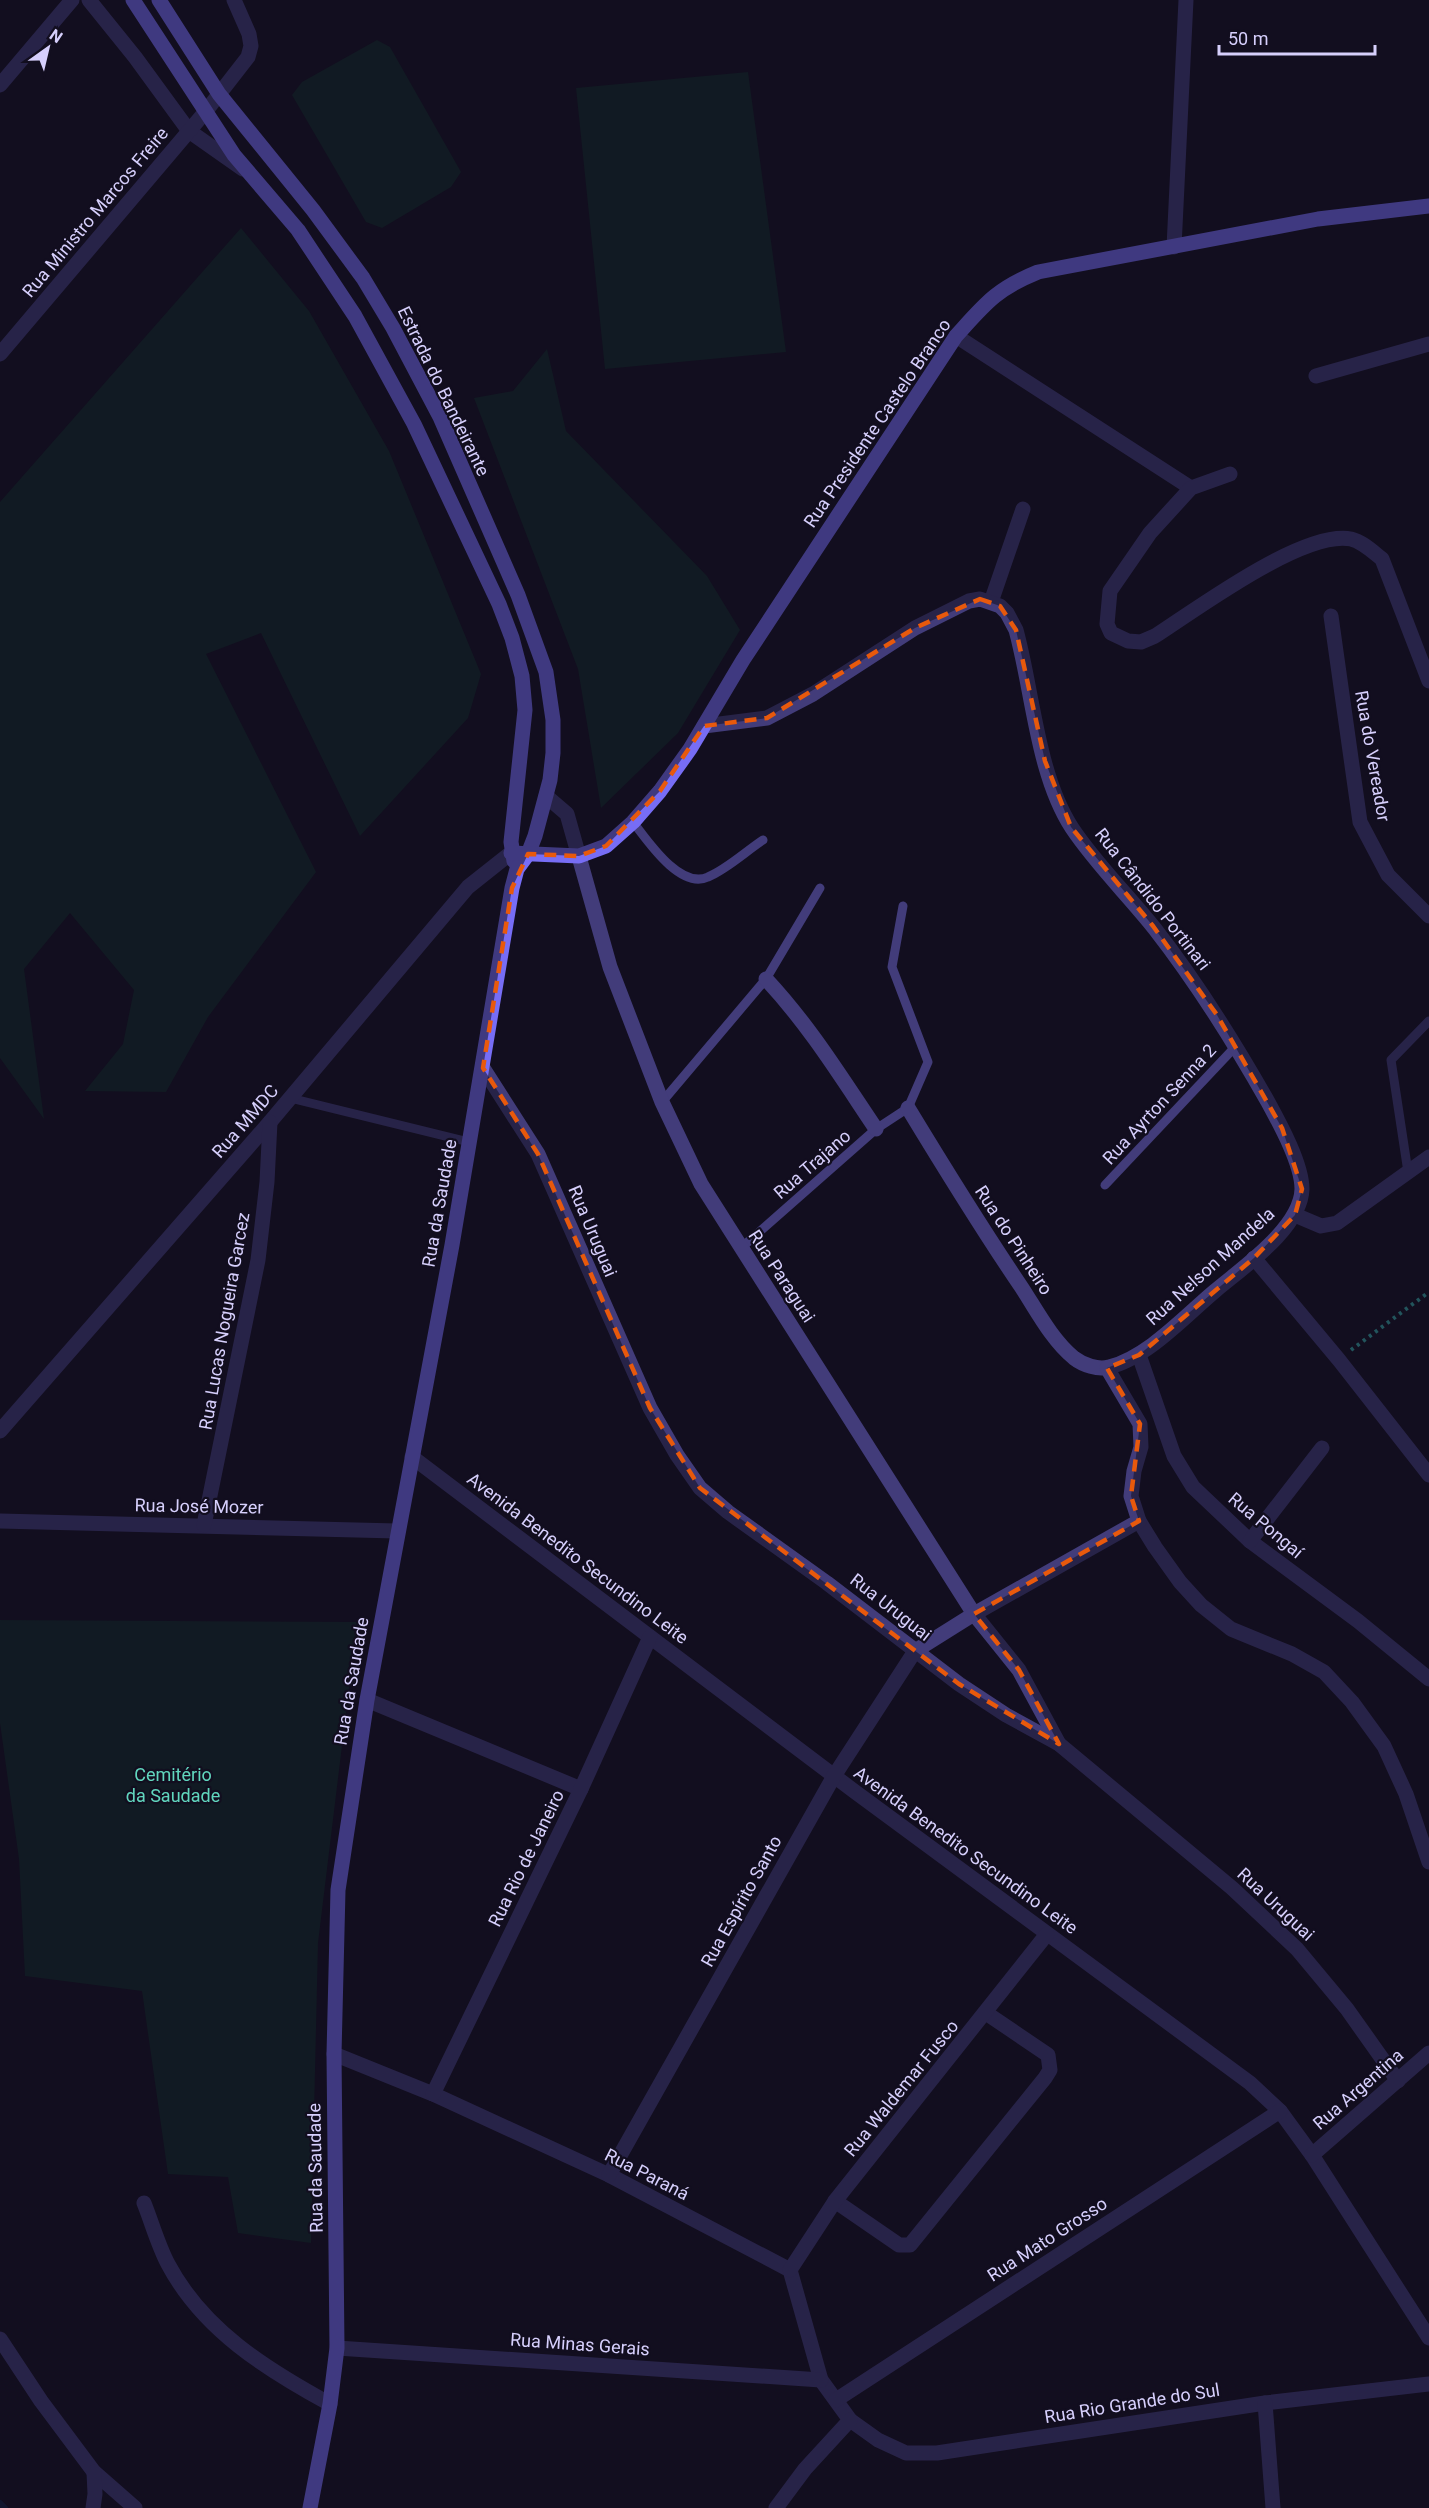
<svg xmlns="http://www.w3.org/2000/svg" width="1429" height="2508" viewBox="0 0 1429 2508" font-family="Roboto,sans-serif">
<rect width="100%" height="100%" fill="#120e1f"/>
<g fill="#112828">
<polygon points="377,40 390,47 461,172 451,187 382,228 366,222 292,95 302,82"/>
<polygon points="748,72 786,352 605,369 576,88"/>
<polygon points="241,228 309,311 389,451 481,674 468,718 360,836 261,633 206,654 316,872 208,1017 166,1092 85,1091 123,1044 134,990 70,913 24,969 44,1119 0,1058 0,502"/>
<polygon points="547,349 566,431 707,576 740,630 678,733 601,808 578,669 474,398 513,391"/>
<polygon points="0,1620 357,1622 318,1943 311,2243 238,2233 228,2177 168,2174 142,1991 25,1976 19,1859 0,1723"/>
</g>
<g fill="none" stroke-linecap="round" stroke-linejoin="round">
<polyline stroke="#102040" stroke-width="6" points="0,2503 5,2508"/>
<polyline stroke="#36a9a7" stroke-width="4" stroke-dasharray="3 4.5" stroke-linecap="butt" points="1351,1350 1429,1292"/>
<g stroke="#423c7a" stroke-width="9">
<path d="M 633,822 C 647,840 680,890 708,877 C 727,869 745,852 763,840"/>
<polyline points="290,1098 469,1142"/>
<polyline points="662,1102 766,979 820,888"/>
<polyline points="1408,1172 1391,1060 1429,1021"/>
<polyline points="1105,1185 1236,1046"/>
<polyline points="741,1248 876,1129 908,1108 928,1062 892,967 903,906"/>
</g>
<g stroke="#423c7a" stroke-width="15">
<polyline points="89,0 135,57 189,131 243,169"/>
<polyline points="0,85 72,0"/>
<polyline points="1174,247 1186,0"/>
<polyline points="956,336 1191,488"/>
<polyline points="0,354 206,111 248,57 251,46 249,34 234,0"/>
<polyline points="1316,376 1429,344"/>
<path d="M 1230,474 L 1191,488 L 1150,533 L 1110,591 L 1107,624 L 1111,633 L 1128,641 L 1141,642 L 1155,636 C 1197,609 1303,530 1351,539 C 1363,542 1373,552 1382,559 L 1429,681"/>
<polyline points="991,602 1023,509"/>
<polyline points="1331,616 1360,822 1388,875 1429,916"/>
<path d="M 704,726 L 767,718 L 813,694 L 915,628 L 969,601 L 980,599 L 1000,606 L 1007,613 L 1016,630 C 1033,692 1037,774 1072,828 C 1096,864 1128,895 1155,929 C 1198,984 1234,1042 1268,1102 C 1280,1124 1302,1164 1302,1189 C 1301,1228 1242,1268 1215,1291 C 1185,1316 1147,1358 1109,1367 C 1098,1370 1083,1365 1074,1358 C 1052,1340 1037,1311 1022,1288 C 982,1229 945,1169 908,1108"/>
<polyline points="546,796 567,814 610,967 662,1102 701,1184 974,1614 1019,1670 1059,1744"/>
<path d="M 766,979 C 809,1025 841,1077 876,1129"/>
<polyline points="483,1068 538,1154 650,1408 677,1455 700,1488 728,1512 827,1583 959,1684 1006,1715 1059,1744 1232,1888 1297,1949 1347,2009 1398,2081"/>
<polyline points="1295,1215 1321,1226 1337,1223 1429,1157"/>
<polyline points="1254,1258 1339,1360 1429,1475"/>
<polyline points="1139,1355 1174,1456 1193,1487 1250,1541 1358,1621 1429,1679"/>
<polyline points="1107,1368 1140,1424 1141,1447 1134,1471 1131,1496 1139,1521 1155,1547 1180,1582 1201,1605 1231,1629 1292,1654 1324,1672 1352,1702 1384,1746 1406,1794 1429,1862"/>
<polyline points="0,1431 270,1122 468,887 511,853"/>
<polyline points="412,1457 854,1791 1250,2083 1280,2111 1312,2155 1429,2338"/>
<polyline points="0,1521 397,1531"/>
<polyline points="204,1525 258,1260 267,1182 270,1122"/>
<polyline points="1250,1541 1322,1448"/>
<polyline points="367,1700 581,1789"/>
<polyline points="334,2054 433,2094 609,2175 790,2270 821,2380 850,2420 878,2440 906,2453 937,2453 1265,2403 1429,2384"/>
<polyline points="433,2094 581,1789 650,1637"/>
<polyline points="1312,2155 1429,2053"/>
<polyline points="609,2175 834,1776 915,1651 974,1614 1139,1521"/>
<polyline points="835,2201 899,2245 910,2245 1045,2078 1050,2070 1048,2055 986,2013"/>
<path d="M 144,2203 C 152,2223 158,2245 168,2264 C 203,2330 266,2369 330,2404"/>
<polyline points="790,2270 835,2201 1047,1934"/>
<polyline points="0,2339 41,2401 94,2472 135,2508"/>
<polyline points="337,2348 821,2380"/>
<polyline points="836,2400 1280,2111"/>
<polyline points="1265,2403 1273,2508"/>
<polyline points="93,2508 95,2494 94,2472"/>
<polyline points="776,2508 805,2469 850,2420"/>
</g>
<g stroke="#776df5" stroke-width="15">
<polyline points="133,0 234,155 298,230 355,316 414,424 499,604 512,638 522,676 525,710 511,842 514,861"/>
<polyline points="159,0 219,94 313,210 363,278 393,328 440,417 518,595 546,672 553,720 553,753 550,780 535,836 528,854 517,869 512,888 452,1245 367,1700 338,1890 334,2054 337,2348 330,2404 310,2508"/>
<path d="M 511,853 L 579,856 L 606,846 L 633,822 L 660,791 L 690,749 L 743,660 L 956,336 C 985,304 996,289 1038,272 L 1318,219 L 1429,206"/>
</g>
</g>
<path d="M0 0H1429V2508H0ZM 980,599 L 1000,606 L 1016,630 L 1045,761 L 1071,827 L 1153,926 L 1217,1015 L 1282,1128 L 1302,1189 L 1295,1215 L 1254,1258 L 1139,1355 L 1107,1368 L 1140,1424 L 1131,1496 L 1139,1521 L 974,1614 L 1019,1670 L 1059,1744 L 959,1684 L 700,1488 L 650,1408 L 538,1154 L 483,1068 L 512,888 L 528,854 L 579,856 L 606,846 L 660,791 L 704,726 L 767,718 L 915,628 Z" fill="#120e1f" fill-opacity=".55" fill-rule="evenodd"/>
<path fill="none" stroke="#e8590c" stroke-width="4.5" stroke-dasharray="12 8" stroke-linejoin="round" d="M 980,599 L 1000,606 L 1016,630 L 1045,761 L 1071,827 L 1153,926 L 1217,1015 L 1282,1128 L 1302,1189 L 1295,1215 L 1254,1258 L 1139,1355 L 1107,1368 L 1140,1424 L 1131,1496 L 1139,1521 L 974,1614 L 1019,1670 L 1059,1744 L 959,1684 L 700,1488 L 650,1408 L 538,1154 L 483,1068 L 512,888 L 528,854 L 579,856 L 606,846 L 660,791 L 704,726 L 767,718 L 915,628 Z"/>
<g text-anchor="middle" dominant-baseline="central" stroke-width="4.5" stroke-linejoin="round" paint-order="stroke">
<g font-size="18" fill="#d6cffc" stroke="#120e1f">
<text transform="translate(95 212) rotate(-50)">Rua Ministro Marcos Freire</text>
<text transform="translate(444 391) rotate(64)">Estrada do Bandeirante</text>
<text transform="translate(877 423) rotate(-56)">Rua Presidente Castelo Branco</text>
<text transform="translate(1373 756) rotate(80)">Rua do Vereador</text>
<text transform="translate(1153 899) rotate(52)">Rua Cândido Portinari</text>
<text transform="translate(1159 1104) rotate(-47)">Rua Ayrton Senna 2</text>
<text transform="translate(245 1121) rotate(-49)">Rua MMDC</text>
<text transform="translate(812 1164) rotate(-41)">Rua Trajano</text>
<text transform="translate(439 1203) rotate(-80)">Rua da Saudade</text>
<text transform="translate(593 1231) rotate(67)">Rua Uruguai</text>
<text transform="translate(1014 1240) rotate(57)">Rua do Pinheiro</text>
<text transform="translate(1210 1266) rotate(-42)">Rua Nelson Mandela</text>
<text transform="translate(782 1276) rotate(57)">Rua Paraguai</text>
<text transform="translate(224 1321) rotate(-80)">Rua Lucas Nogueira Garcez</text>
<text transform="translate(199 1506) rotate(1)">Rua José Mozer</text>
<text transform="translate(1266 1525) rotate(40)">Rua Pongaí</text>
<text transform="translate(578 1558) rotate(37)">Avenida Benedito Secundino Leite</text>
<text transform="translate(891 1607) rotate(38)">Rua Uruguai</text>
<text transform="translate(351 1681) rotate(-80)">Rua da Saudade</text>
<text transform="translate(966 1850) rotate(36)">Avenida Benedito Secundino Leite</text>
<text transform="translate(526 1858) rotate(-64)">Rua Rio de Janeiro</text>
<text transform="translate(741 1901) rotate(-61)">Rua Espírito Santo</text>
<text transform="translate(1276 1904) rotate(43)">Rua Uruguai</text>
<text transform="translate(901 2088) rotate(-51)">Rua Waldemar Fusco</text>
<text transform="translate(1358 2089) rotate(-41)">Rua Argentina</text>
<text transform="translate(315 2168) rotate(-91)">Rua da Saudade</text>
<text transform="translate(647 2174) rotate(27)">Rua Paraná</text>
<text transform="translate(1047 2239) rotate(-33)">Rua Mato Grosso</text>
<text transform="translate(580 2344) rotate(4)">Rua Minas Gerais</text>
<text transform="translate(1132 2403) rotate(-9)">Rua Rio Grande do Sul</text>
</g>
<g font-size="18" fill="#61d6be" stroke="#120e1f">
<text x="173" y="1774">Cemitério<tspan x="173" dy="21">da Saudade</tspan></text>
</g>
</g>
<g transform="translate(48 48) rotate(34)" stroke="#120e1f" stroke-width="4.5" paint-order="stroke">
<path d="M0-4.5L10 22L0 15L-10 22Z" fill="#d6cffc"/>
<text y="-9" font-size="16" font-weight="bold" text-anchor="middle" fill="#d6cffc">N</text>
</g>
<path d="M1219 45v9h156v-9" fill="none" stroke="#d6cffc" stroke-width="3"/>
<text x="1228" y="45" font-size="18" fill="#d6cffc" stroke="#120e1f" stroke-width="4.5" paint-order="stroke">50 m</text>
</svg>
